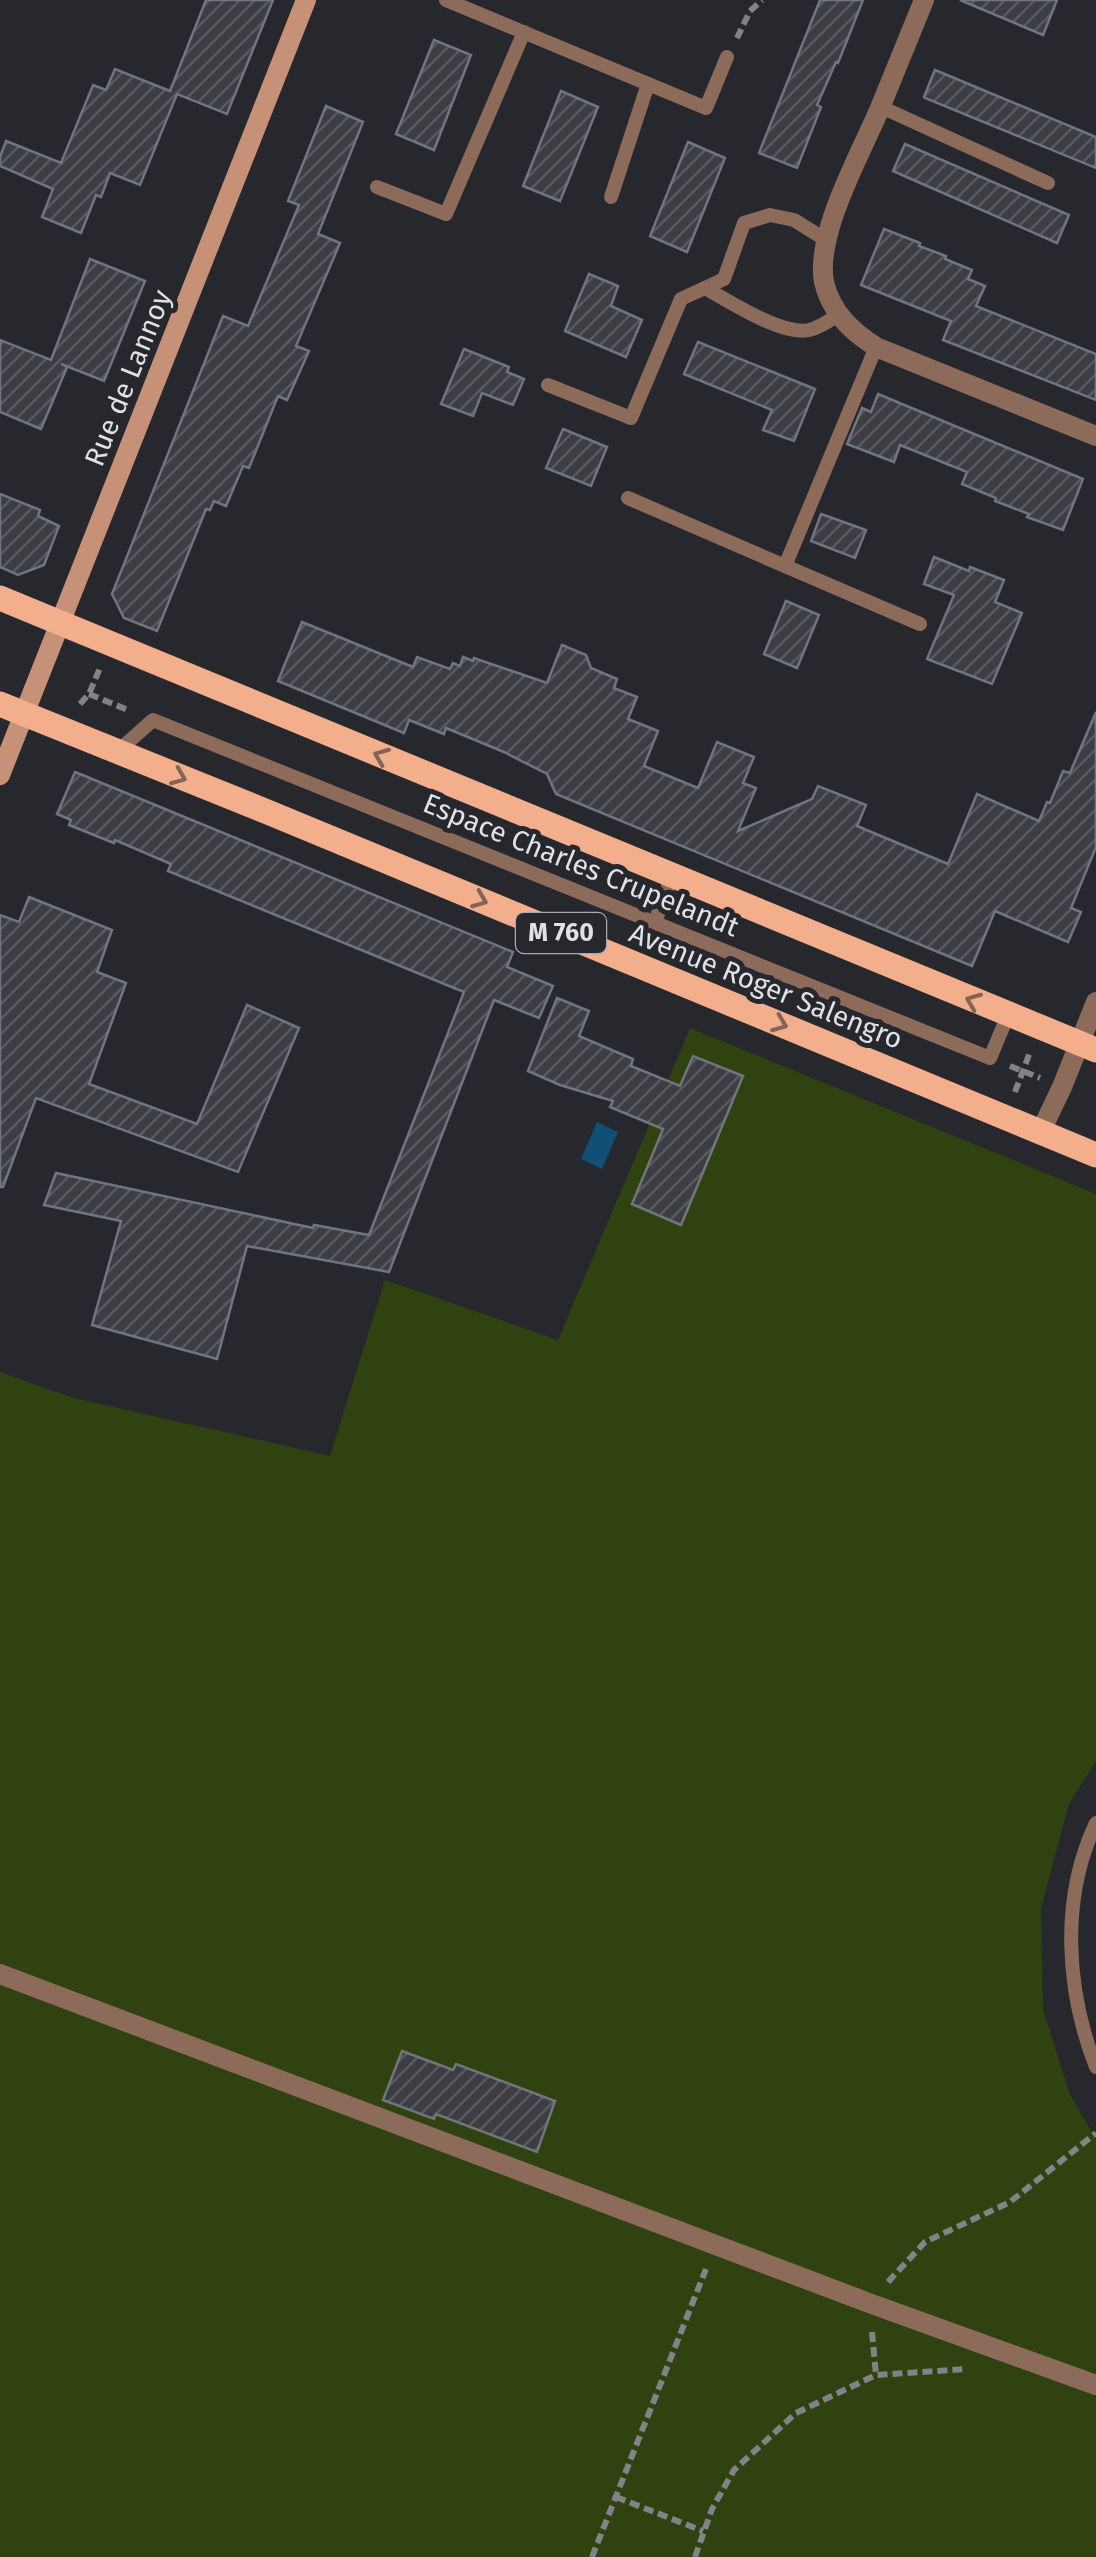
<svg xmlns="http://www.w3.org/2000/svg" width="1096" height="2557" viewBox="0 0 1096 2557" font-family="'Fira Sans',sans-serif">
<defs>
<pattern id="building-hatch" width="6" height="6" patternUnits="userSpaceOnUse" patternTransform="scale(2.5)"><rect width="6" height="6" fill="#3c3e44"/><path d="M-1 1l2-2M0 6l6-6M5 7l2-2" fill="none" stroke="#585a5f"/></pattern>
</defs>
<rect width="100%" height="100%" fill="#26282e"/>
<polygon fill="#2f4210" points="690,1028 1096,1194 1096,1761 1069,1804 1041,1908 1043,2009 1070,2095 1096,2139 1096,2557 0,2557 0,1372 74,1398 330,1456 385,1280 558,1340"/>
<polygon fill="#114f75" points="597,1122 618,1132 602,1169 581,1159"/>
<g fill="url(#building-hatch)" stroke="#72757c" stroke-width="2.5">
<polygon points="206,0 273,0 227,114 177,94 140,185 110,173 101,197 96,195 81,233 42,217 53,189 0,166 0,157 6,141 61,163 93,85 106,90 115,69 170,91"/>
<polygon points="820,0 863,0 838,63 836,62 817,105 821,107 797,168 759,153"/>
<polygon points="960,0 1057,0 1043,35"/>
<polygon points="434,40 471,55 434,150 396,134"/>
<polygon points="935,70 1096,137 1096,168 925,98 924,97"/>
<polygon points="561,91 598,107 560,201 523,186"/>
<polygon points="326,106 363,122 318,234 340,243 296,346 309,351 287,400 278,396 249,468 243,466 226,506 214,501 210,510 206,509 157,631 124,618 112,594 223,316 248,326 299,205 288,201"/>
<polygon points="688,142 725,158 687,252 650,236"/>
<polygon points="905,144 1069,215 1057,243 893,171"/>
<polygon points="884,229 920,243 919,246 946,256 945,259 972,270 968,279 985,286 976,306 1096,354 1096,400 943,340 951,321 861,285"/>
<polygon points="90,259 145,281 104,381 61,364 67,367 41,429 0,412 0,340 51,360"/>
<polygon points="589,274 618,286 611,306 642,320 626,357 565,331"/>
<polygon points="698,342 815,389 794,441 763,430 772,410 684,374"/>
<polygon points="464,349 509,367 507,372 524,379 513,405 482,393 473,416 441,404"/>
<polygon points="878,394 1083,479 1063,530 1027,517 1029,514 995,501 996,498 962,484 967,472 900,445 894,462 847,444 862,408 871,412"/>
<polygon points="563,429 607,447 591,486 546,468"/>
<polygon points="0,494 40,510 38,516 59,526 44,565 18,575 0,567"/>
<polygon points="821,514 866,530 855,558 811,541"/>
<polygon points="934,557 969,571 970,567 1004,580 995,602 1022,613 992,684 927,659 954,595 924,584"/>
<polygon points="786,601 819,615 797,668 764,654"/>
<polygon points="302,622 413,667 417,657 450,669 453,663 460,666 463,657 473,661 474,658 547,683 562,645 586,655 591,668 617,679 614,688 637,697 628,719 658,731 644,766 698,788 717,742 754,757 743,783 756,788 738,831 812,799 818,786 866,805 857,826 948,864 977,794 1039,821 1047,802 1050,803 1063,771 1070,773 1096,712 1096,847 1071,908 1081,912 1068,942 995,911 972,966 556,794 547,774 504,752 446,728 444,734 409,720 404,733 278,681"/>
<polygon points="75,772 513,952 507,967 553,986 539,1018 494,1000 389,1272 247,1246 217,1359 92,1325 121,1221 44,1205 56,1173 313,1228 314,1225 369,1235 464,992 168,871 171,864 115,840 114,843 69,825 71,820 57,814"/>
<polygon points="29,897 112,930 97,972 126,983 89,1084 197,1124 247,1005 299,1028 238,1172 36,1098 3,1187 0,1187 0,915 19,922"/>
<polygon points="557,998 589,1011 579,1036 633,1059 631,1066 680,1086 693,1056 743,1076 681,1225 632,1204 663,1129 610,1107 613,1101 560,1085 528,1071"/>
<polygon points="402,2051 453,2070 456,2064 555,2101 537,2152 436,2114 434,2119 383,2100"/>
</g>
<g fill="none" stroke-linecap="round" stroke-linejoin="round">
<g stroke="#818388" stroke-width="6" stroke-dasharray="10 5" stroke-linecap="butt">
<polyline points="737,38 750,11 762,0"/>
<polyline points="89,694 128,710"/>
<polyline points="80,704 89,694 100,668"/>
<polyline points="1010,1066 1040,1078"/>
<polyline points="1015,1092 1030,1052"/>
<polyline points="888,2282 925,2242 1010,2202 1096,2133"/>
<polyline points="872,2332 876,2375"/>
<polyline points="616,2497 703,2531"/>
<polyline points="592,2557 706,2269"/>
<polyline points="695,2557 712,2509 734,2470 796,2413 876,2375 967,2369"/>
</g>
<g stroke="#8d6b5b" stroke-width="14">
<polyline points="446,0 706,108 727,57"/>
<polyline points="881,107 1048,183"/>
<polyline points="377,187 446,214 524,32"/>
<polyline points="611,197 648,84"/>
<path d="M 705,288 C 729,301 782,336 809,330 C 819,328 829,321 838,315"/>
<polyline points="876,347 785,566 920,624"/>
<polyline points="548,385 631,418 681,299 724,279 744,223 770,215 794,220 826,240"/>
<polyline points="628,498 785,566"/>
<polyline points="117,752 153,720 990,1058 1008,1015"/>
<polyline points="655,922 672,876"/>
<path d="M 1096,1823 C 1060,1899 1066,1990 1096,2067"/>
</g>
<g stroke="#8d6b5b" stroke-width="20">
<path d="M 924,0 C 909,36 895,72 880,108 C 861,153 815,234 824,282 C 831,312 851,331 876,347 L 1096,436"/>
<polyline points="1040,1133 1062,1087 1096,1002"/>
<polyline points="0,1974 869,2303 1096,2385"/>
</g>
<polyline stroke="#c69177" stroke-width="20" points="0,775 306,0"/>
<g stroke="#f3ae8c" stroke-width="25">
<polyline points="0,598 1096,1050"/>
<polyline points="0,704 270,813 1096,1155"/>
</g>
</g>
<defs><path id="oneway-chevron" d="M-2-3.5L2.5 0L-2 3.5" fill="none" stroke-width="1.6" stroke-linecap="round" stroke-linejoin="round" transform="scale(2.5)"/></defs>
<g stroke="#826458">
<use href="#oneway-chevron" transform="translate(381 756) rotate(-158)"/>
<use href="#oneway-chevron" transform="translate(179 777) rotate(22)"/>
<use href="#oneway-chevron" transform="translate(480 900) rotate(22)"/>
<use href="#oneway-chevron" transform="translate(973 1001) rotate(-158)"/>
<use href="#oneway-chevron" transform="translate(780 1024) rotate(22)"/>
</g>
<g text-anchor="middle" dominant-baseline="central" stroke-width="10" stroke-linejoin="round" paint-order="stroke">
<rect fill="#26282e" stroke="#a8aaaf" stroke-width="2.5" x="516" y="913" width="90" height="40" rx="8"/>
<g font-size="25" font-weight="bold" fill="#e0e2e6">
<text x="561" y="933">M 760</text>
</g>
<g font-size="28" fill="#e0e2e6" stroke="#26282e">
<text transform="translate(128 378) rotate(-68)">Rue de Lannoy</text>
<text transform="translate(581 865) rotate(22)">Espace Charles Crupelandt</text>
<text transform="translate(766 986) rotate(22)">Avenue Roger Salengro</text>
</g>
</g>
</svg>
